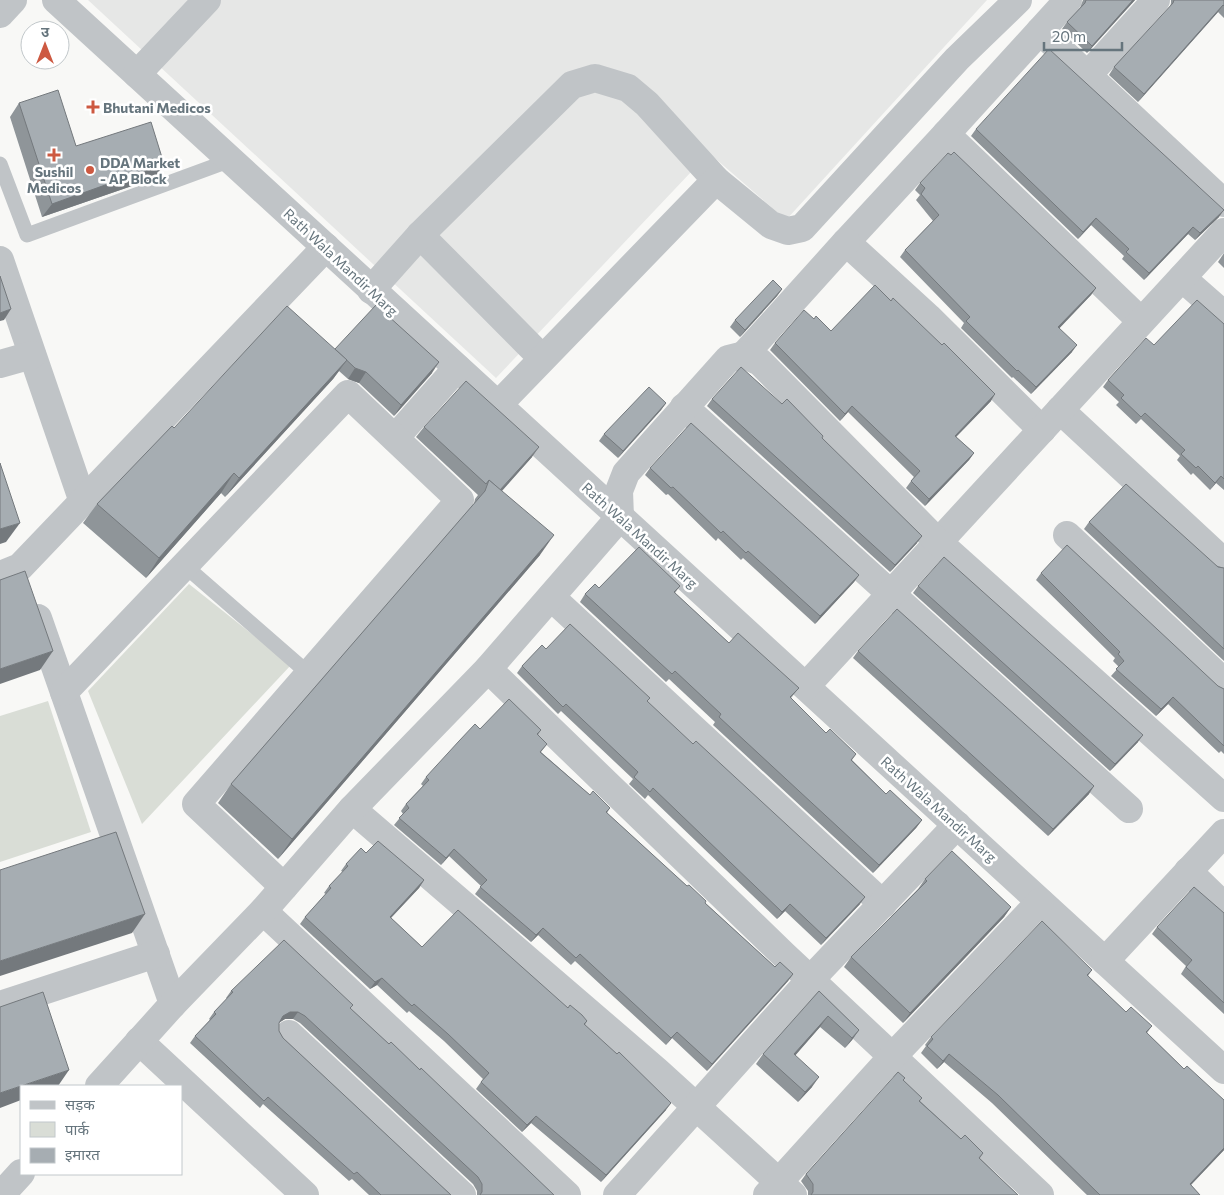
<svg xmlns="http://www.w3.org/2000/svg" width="1224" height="1195" viewBox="0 0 1224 1195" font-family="Commissioner,'Noto Sans Devanagari',sans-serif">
<rect width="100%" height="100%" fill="#f8f8f6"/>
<polygon fill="#e6e7e6" points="88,0 987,0 786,220 709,153 496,378"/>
<g fill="#d9ddd6">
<polygon points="189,584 291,665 142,824 88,691"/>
<polygon points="48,701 91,832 0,862 0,716"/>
</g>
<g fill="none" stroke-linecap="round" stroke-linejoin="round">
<g stroke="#c0c4c7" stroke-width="15">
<polyline points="0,164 27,235 231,160"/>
<polyline points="184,565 309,674"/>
</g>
<g stroke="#c0c4c7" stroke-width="28">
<polyline points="56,0 1224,1070"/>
<polyline points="1068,0 1040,31 1224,203"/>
<polyline points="1040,31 946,134 1141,321"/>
<polyline points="137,74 207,0"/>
<polyline points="1087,76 1156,0"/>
<polyline points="946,134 846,242 928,317 1042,430"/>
<polyline points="420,235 542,358"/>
<polyline points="0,260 83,502"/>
<polyline points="1182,278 1224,315"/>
<polyline points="371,290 420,235 572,85 595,78 628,88 647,104 716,180 771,225 788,231 802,228 957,59 1018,0"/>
<polyline points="744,355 846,242"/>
<polyline points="0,364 32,355"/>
<polyline points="498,405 716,180"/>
<polyline points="684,407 1129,809"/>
<polyline points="1060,410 1224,562"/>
<polyline points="395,438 457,368"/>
<polyline points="1067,535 1224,682"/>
<polyline points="0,575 20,567 326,247"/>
<polyline points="551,597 883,904"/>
<polyline points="38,618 173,1004"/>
<polyline points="488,669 784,955 1040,1195"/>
<polyline points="806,686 1224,232"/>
<polyline points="64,692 348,394 460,500 196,804 284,887"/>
<polyline points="352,809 657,1071 793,1195"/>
<polyline points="1188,871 1224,906"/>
<polyline points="263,911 567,1195"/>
<polyline points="1105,961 1224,833"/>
<polyline points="0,1005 156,954"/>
<polyline points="289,1034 462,1195"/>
<polyline points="139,1041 305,1195"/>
<polyline points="99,1086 173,1004 263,911 352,809 488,669 620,517 619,491 626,473 728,359 744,355 760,362 938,542 1224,798"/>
<polyline points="1,1195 21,1173"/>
<polyline points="617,1195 810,980 957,825"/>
<polyline points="767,1195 892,1057 1040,902"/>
</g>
<polyline stroke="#c0c4c7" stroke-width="28" points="0,14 13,0"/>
</g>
<g fill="#8f9599">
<polygon points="1083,0 1135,0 1087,53 1062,29 1067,22 1080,8"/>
<polygon points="1171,0 1224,0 1224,18 1218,12 1138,102 1109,75 1114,67 1170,7 1171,3"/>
<polygon points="19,103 76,146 164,164 155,178 42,217 10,117"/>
<polygon points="976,129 1219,217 1195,240 1188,234 1144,280 1122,259 1124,256 1091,225 1078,239 971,136"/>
<polygon points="920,183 1096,288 1091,295 1059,328 1072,352 1031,394 1013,377 1012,378 961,328 964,323 900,257 905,250 933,221 916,200 920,195 915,190"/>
<polygon points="1224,253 1224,268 1218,262"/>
<polygon points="782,289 777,296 740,337 730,327 735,320"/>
<polygon points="814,319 831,331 991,401 956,437 974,453 969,460 925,506 906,488 914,477 848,412 840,421 770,350 775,343"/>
<polygon points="1224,324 1224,490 1216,483 1210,490 1193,473 1191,475 1177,460 1180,456 1141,419 1136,424 1116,405 1119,402 1103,387 1108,380 1154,345"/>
<polygon points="335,349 432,373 394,416 359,383 348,379 339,371 333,379 225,497 221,493 146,578 83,523 97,504 174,428"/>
<polygon points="712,399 782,404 822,438 917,543 890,572 707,406"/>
<polygon points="666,403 661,410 618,458 599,441 604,434"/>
<polygon points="424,427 532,457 502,491 540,555 278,859 218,803 231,784 474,504 475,499 478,495 416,437"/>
<polygon points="650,468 859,575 854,582 815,624 743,558 741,560 718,538 716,541 668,494 666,495 645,475"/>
<polygon points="1089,522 1224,568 1224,661 1084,529"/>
<polygon points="1041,573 1218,686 1224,689 1224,754 1221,751 1219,753 1168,704 1156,716 1111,676 1119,667 1113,661 1115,658 1036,580"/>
<polygon points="680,586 675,593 729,643 799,688 791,698 826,733 856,754 852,760 886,794 922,820 916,828 873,873 713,725 715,722 669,679 666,682 580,602 585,594 599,588"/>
<polygon points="918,586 1138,742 1110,771 913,593"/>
<polygon points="546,649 647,702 860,904 821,945 785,911 777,919 648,795 645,799 629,784 633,779 561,711 558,714 517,673 522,666"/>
<polygon points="858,651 1089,794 1048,836 853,658"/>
<polygon points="480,729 541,730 538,735 547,744 541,752 590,795 610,808 607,813 775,967 793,974 788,981 707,1071 672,1038 666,1045 575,961 571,965 538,935 531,942 475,894 481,886 449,856 441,865 394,825 403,814 401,811 406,804 423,786 421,784 426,777"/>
<polygon points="366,853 424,880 419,888 391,918 422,947 568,1008 587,1021 585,1025 666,1110 601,1182 531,1123 522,1132 476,1089 483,1079 444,1041 409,1011 407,1013 377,985 370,989 300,924 305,917 326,894 324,893 329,886 343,872 341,871 346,864"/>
<polygon points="925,879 1011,907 1004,917 903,1023 844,967 851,957 918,889"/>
<polygon points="1224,913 1224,1014 1181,974 1186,966 1152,934 1157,927"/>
<polygon points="1092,970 1088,976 1126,1012 1152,1026 1147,1033 1184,1069 1224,1100 1224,1150 1191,1185 1200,1195 1087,1195 992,1103 944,1062 937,1069 921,1053 926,1046 925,1045 931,1037"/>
<polygon points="231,991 350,1008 389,1044 554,1195 477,1195 477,1191 473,1184 300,1023 293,1019 285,1019 279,1023 279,1031 283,1038 451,1195 369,1195 352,1179 349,1181 263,1104 260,1108 190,1043 195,1036 210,1020 209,1019 214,1012 227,999 226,998"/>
<polygon points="819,991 859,1030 852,1040 845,1048 820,1027 795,1055 812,1087 798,1102 756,1064 763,1054"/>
<polygon points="903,1081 922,1098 920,1101 961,1139 983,1153 980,1158 1018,1195 808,1195 808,1191 801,1181 806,1174"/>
</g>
<g fill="#74797d">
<polygon points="1133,0 1135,0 1087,53 1092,46"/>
<polygon points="1223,5 1218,12 1138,102 1144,94"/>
<polygon points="164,164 155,178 42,217 52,204"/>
<polygon points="1224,210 1219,217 1195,240 1200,233"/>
<polygon points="1096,218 1091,225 1078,239 1083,232"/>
<polygon points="1193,227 1188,234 1144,280 1149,273"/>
<polygon points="1096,288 1091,295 1054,334 1058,327"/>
<polygon points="782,289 777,296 740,337 745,330"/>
<polygon points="11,309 4,320 0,321 0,313"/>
<polygon points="1077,345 1072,352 1031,394 1036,387"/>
<polygon points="347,360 333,379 225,497 239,478"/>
<polygon points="439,362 432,373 394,416 401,405"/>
<polygon points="355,368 366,372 359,383 348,379"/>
<polygon points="995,394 991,401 951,442 955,436"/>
<polygon points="666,403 661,410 618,458 623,451"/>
<polygon points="852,406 848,412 840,421 845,414"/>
<polygon points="539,447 532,457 489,505 497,494"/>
<polygon points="974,453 969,460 925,506 929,499"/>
<polygon points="234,473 221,493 146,578 159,558"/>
<polygon points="1221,476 1216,483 1210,490 1215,483"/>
<polygon points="20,523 6,542 0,544 0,529"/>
<polygon points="554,535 540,555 278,859 292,839"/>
<polygon points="922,536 917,543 890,572 895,565"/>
<polygon points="859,575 854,582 815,624 820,616"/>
<polygon points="53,651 40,670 0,684 0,669"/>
<polygon points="1173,697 1168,704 1156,716 1161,709"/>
<polygon points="1143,735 1138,742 1110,771 1115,764"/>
<polygon points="1094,786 1089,794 1048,836 1053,829"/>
<polygon points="922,820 916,828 873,873 879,865"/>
<polygon points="454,849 449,856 441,865 446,858"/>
<polygon points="424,880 419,888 385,924 390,917"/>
<polygon points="865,897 860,904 821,945 826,938"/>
<polygon points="790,904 785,911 777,919 782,912"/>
<polygon points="1011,907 1004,917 903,1023 910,1013"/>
<polygon points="145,914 132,933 0,976 0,961"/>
<polygon points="543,928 538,935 531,942 536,935"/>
<polygon points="793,974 788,981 707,1071 712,1064"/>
<polygon points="382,978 377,985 370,989 375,982"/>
<polygon points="290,1012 298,1012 293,1019 285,1019 278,1023 283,1016"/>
<polygon points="828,1016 820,1027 787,1065 794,1054"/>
<polygon points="859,1030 852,1040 845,1048 852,1038"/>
<polygon points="677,1032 672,1038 666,1045 671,1038"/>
<polygon points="949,1054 944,1062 937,1069 943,1061"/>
<polygon points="69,1070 58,1086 21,1086 21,1100 0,1108 0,1093"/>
<polygon points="819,1077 812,1087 798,1102 805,1092"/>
<polygon points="671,1103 666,1110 601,1182 606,1175"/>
<polygon points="536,1116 531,1123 522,1132 527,1125"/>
<polygon points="1224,1148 1224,1150 1184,1192 1190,1184"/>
</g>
<g fill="#a6adb2" stroke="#74797d">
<polygon points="1086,0 1133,0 1092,46 1067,22 1085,3"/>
<polygon points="1174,0 1224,0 1224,6 1223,5 1144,94 1114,67 1173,3"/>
<polygon points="1049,49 1224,210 1200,233 1193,227 1149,273 1126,252 1129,249 1096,218 1083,232 976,129"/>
<polygon points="58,90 76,146 151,122 164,164 52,204 19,103"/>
<polygon points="954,152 1096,288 1058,327 1077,345 1036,387 1018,370 1017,371 966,321 970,317 905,250 939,215 921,194 925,188 920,183 948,153 951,155"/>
<polygon points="0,276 11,309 0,313"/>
<polygon points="773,280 782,289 745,330 735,320"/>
<polygon points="875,285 891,301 893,298 942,345 944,343 995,394 955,436 974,453 929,499 911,481 920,471 852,406 845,414 775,343 804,310 814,319 816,316 831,331"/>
<polygon points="1197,300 1224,324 1224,479 1221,476 1215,483 1198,466 1196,468 1181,454 1185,450 1145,413 1141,417 1121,398 1124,395 1108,380 1146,338 1154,345"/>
<polygon points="376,305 439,362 401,405 366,372 355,368 335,349"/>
<polygon points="287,306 347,360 239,478 234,473 159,558 97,504 172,426 174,428"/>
<polygon points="741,367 782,404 787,399 823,436 822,438 922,536 895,565 712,399"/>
<polygon points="466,381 539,447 500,490 489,480 486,484 424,427"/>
<polygon points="649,387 666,403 623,451 604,434"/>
<polygon points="691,423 859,575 820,616 748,551 746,553 723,531 721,533 673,487 671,488 650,468"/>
<polygon points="0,463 20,523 0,529"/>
<polygon points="489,480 554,535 292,839 231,784 485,491"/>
<polygon points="1126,484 1218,567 1224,568 1224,649 1089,522"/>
<polygon points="1067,545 1218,686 1224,689 1224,746 1173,697 1161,709 1116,669 1124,661 1118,654 1120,652 1041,573"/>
<polygon points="639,547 680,586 674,592 729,643 738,633 799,688 790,697 826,733 830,729 856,754 851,760 886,794 890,790 922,820 879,865 719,717 721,714 675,671 672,674 585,594 595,584 599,588"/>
<polygon points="944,557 1143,735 1115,764 918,586"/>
<polygon points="25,571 53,651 0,669 0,580"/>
<polygon points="897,609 1094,786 1053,829 858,651"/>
<polygon points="570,624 650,698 647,701 693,744 696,741 865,897 826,938 790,904 782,912 653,788 650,792 634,777 638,772 566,704 563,707 522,666 542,645 546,649"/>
<polygon points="509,699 541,730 537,734 547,744 540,752 590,795 593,791 610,808 606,812 687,886 689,885 706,901 705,903 775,967 780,962 793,974 712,1064 677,1032 671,1038 580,954 576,958 543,928 536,935 480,887 487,880 454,849 446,858 399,818 409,808 406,804 429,780 426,777 459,741 475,724 480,729"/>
<polygon points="116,832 145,914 0,961 0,870"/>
<polygon points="378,841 424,880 390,917 422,947 458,910 568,1008 570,1005 582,1015 587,1021 584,1024 617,1054 619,1052 671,1103 606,1175 536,1116 527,1125 481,1082 489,1073 448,1034 414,1004 412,1006 382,978 375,982 305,917 331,888 329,886 348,866 346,864 361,848 366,853"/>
<polygon points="952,851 1011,907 910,1013 851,957 927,881 925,879"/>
<polygon points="1194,887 1224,913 1224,1003 1186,967 1192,960 1157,927"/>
<polygon points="1042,921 1092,970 1087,975 1126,1012 1131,1007 1152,1026 1146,1032 1184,1069 1187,1066 1224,1100 1224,1148 1190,1184 1200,1195 1100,1195 998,1095 949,1054 943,1061 927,1046 933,1039 931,1037"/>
<polygon points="284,940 353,1005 350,1008 389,1044 391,1042 420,1070 421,1068 554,1195 480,1195 482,1192 482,1184 478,1177 305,1016 298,1012 290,1012 283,1016 279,1023 279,1031 283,1038 451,1195 381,1195 357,1172 354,1174 268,1097 264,1101 195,1036 216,1014 214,1012 233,992 231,991"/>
<polygon points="819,991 859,1030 852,1038 828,1016 794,1054 819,1077 805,1092 763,1054"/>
<polygon points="43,992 69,1070 0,1093 0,1007"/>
<polygon points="898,1072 905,1078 903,1080 922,1098 919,1101 961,1139 965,1135 983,1153 979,1158 1018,1195 811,1195 813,1192 813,1184 806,1174"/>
</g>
<g fill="#cd5941" stroke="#fff" stroke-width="2">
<path d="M90.5 99.5h5v5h5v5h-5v5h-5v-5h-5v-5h5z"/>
<path d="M51.5 147.5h5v5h5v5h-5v5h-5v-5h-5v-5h5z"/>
<circle cx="90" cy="170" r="5"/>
</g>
<g text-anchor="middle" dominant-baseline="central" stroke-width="5" stroke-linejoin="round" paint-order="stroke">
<g font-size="14" font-weight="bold" fill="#66757d" stroke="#fff" text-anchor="start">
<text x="103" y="107">Bhutani Medicos</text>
<text x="100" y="162">DDA Market<tspan x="100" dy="16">- AP Block</tspan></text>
<text x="54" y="171" text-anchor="middle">Sushil<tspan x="54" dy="16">Medicos</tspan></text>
</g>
<g font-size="14" fill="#66757d" stroke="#fff">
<text transform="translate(341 262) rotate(43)">Rath Wala Mandir Marg</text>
<text transform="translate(640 535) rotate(42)">Rath Wala Mandir Marg</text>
<text transform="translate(939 809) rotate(42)">Rath Wala Mandir Marg</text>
</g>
</g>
<rect x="20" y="1085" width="162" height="90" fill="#ffffff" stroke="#c2c8cb"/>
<rect x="30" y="1101" width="25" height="8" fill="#c0c4c7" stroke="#c2c8cb"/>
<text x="65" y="1110" font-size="15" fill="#66757d">सड़क</text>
<rect x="30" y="1122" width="25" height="15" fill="#d9ddd6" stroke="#c2c8cb"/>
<text x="65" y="1135" font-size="15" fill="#66757d">पार्क</text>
<rect x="30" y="1148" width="25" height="15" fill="#a6adb2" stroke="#c2c8cb"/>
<text x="65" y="1160" font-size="15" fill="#66757d">इमारत</text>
<g transform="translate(45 45)"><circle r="24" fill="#ffffff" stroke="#c2c8cb"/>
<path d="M0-4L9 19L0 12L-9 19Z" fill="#cd5941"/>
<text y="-8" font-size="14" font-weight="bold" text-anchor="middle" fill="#66757d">उ</text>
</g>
<path d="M1044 42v8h78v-8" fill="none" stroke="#66757d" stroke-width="2.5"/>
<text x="1052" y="42" font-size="15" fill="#66757d" stroke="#ffffff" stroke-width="4" paint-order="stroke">20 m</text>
</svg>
